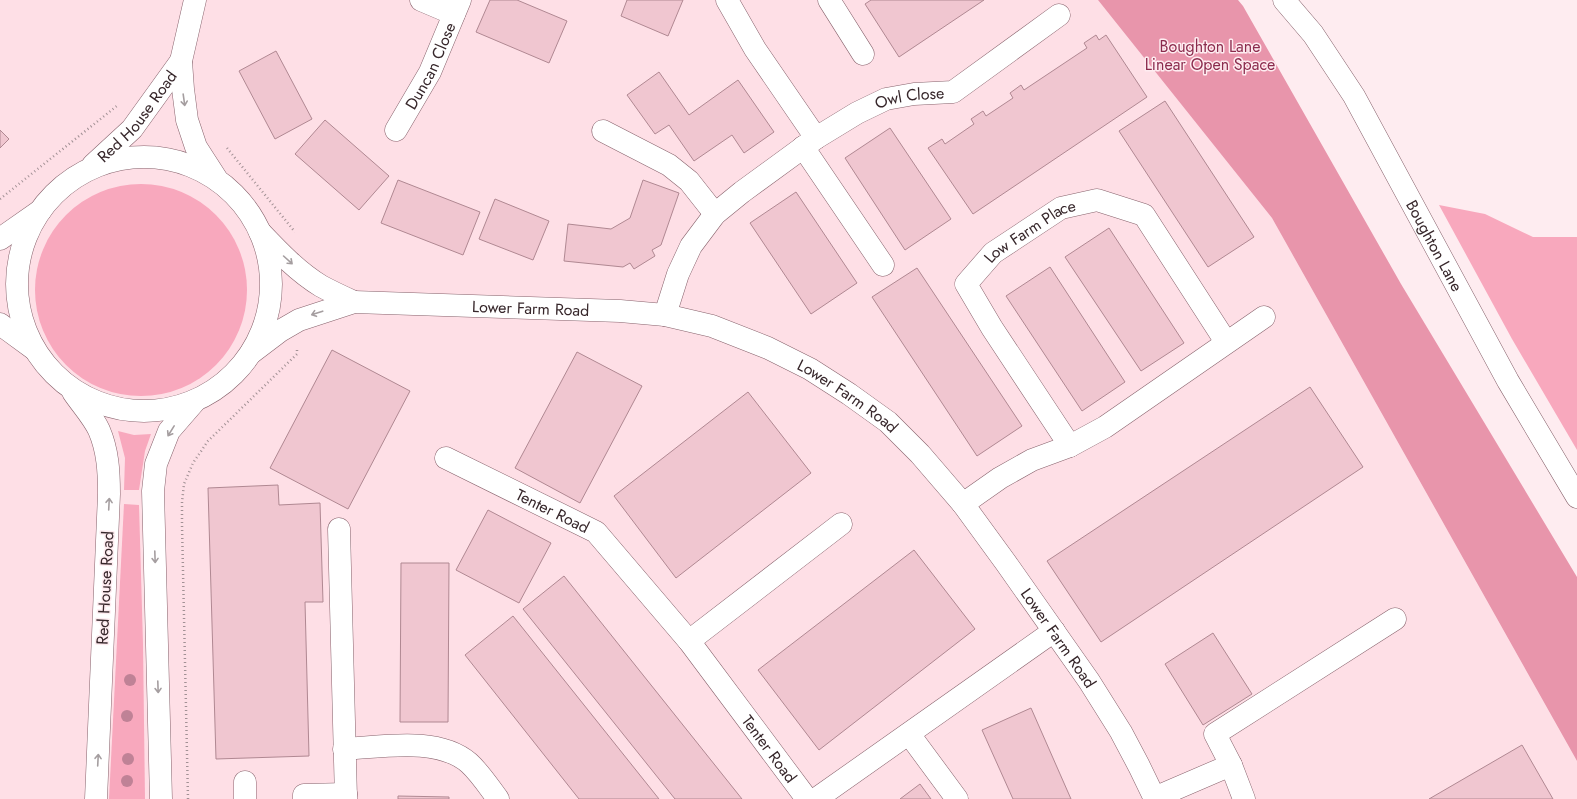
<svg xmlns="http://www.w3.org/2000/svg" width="1577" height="799" viewBox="0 0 1577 799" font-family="Jost,sans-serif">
<rect width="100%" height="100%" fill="#feecf0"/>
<polygon fill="#fedfe6" points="0,0 1098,0 1272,218 1577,761 1577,799 0,799"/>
<g fill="#f8a8bd">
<circle cx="141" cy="290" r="106"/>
<polygon points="1439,205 1485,214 1533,237 1577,237 1577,450 1512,339"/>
<polygon points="118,431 134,435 151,434 145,451 139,490 124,490 125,458"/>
<polygon points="124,504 139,505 143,644 145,799 109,799"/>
</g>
<polygon fill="#e895ab" points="1098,0 1238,0 1243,6 1401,284 1577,577 1577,761 1272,218"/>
<g fill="#f0c6d0" stroke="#b08892">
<polygon points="490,0 517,0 567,21 549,63 476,32"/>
<polygon points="627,0 683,0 668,36 621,16"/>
<polygon points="871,0 984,0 899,57 865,4"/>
<polygon points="1096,35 1099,40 1106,35 1147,97 973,214 928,148 942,139 945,144 974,124 971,119 983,111 986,116 1013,98 1010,93 1021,85 1024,90 1087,48 1084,43"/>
<polygon points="276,51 312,119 275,139 239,71"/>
<polygon points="659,72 689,115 738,80 774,132 744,153 732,135 694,161 669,125 655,134 627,95"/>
<polygon points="1165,101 1254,237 1208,267 1119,131"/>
<polygon points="325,120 389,176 359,210 295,154"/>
<polygon points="890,128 951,219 905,250 845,158"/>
<polygon points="0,130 9,139 0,148"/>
<polygon points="398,180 480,212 463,255 381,223"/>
<polygon points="643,180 679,193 661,245 652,250 655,256 634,269 630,263 623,267 564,261 568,224 611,229 630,218"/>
<polygon points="796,192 857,283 811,314 750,223"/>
<polygon points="495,199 549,221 533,260 479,239"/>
<polygon points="1109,228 1184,343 1141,371 1065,257"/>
<polygon points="1050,267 1125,382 1082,411 1006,296"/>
<polygon points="917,268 1022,426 977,456 872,297"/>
<polygon points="332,350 410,391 348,509 270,468"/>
<polygon points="577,352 642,386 580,503 515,468"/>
<polygon points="1310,387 1363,467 1101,642 1047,561"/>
<polygon points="748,392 811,473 676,578 614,496"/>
<polygon points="278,485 279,505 320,503 323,602 305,602 309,756 216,759 208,488"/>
<polygon points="488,510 551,543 519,603 456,570"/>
<polygon points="914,550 975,629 819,750 758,670"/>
<polygon points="401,563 449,563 448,722 400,722"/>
<polygon points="564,576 742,799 675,799 523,609"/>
<polygon points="513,616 659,799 579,799 465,655"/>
<polygon points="1213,633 1252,694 1203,725 1165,664"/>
<polygon points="1031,708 1071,799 1013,799 982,730"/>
<polygon points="1522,745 1553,799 1429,799"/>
<polygon points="920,784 931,799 900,799"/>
<polygon points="398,796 449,797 449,799 398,799"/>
</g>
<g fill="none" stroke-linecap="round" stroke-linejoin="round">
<g stroke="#87626c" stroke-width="23">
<g id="minor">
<polyline points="421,0 454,14"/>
<polyline points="727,0 755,49 816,138"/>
<polyline points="829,0 863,54"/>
<path id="s1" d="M 1284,0 L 1313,34 L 1354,96 L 1508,381 L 1577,497"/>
<path id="s2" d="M 396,130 L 430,72 L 460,0"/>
<polyline points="603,131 669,165 689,181 715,214"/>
<polyline points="803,147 883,265"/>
<path d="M 260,232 C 279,252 298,272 321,286 C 332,292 343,297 354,302"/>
<polyline points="0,239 40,211"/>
<path id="s3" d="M 665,315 L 678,274 L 691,246 L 715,214 L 742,192 L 816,138 L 857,113 L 886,99 L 914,94 L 953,92 L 1059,15"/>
<polyline points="0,324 34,349"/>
<path id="s4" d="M 251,353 L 280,331 L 299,320 L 354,302 L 620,311 L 665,315 L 712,326 L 768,348 L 810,369 L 849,394 L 888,422 L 920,454 L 963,504 L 1006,563 L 1089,681 L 1121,732 L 1139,766 L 1155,799"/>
<path id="s5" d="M 1070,446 L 992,328 L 966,284 L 993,253 L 1061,208 L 1097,200 L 1144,215 L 1226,342"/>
<path id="s6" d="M 446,458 L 596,532 L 689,641 L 807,799"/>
<polyline points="963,504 1000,478 1032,460 1070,446 1105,427 1264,317"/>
<polyline points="339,529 346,799"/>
<polyline points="689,641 841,524"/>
<polyline points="909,734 957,799"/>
<path d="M 344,749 C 382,747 438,736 469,763 C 480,773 489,787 498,799"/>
<polyline points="1231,765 1215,734 1395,619"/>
<polyline points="1154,798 1231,765 1244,799"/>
<polyline points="245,799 245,782"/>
<polyline points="304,799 304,795 346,794"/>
<polyline points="816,799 1054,631"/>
</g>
</g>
<g stroke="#87626c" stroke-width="23">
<g id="major">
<polyline points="195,0 181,61 183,89 187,120 196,147 216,178"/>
<circle cx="144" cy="284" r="127"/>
<path id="s7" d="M 93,165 L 132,129 L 181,61"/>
<path d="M 73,392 C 81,404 93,417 99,430 C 108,451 109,472 109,494 L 96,799"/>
<polyline points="161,799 153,491 156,464 169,431 195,401"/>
</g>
</g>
<g stroke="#a29195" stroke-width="2.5" stroke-dasharray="1 3" stroke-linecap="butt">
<polyline points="227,148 295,232"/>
<polyline points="0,199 118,105"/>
<polyline points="188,799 182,525 182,502 184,484 193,463 208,441 297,354 297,348"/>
</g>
<use href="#minor" stroke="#fff" stroke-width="22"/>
<use href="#major" stroke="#fff" stroke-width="22"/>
</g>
<g fill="#bf8296">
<circle cx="130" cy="680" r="6"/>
<circle cx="127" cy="716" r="6"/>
<circle cx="128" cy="759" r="6"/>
<circle cx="127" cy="781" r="6"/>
</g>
<defs><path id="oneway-shaft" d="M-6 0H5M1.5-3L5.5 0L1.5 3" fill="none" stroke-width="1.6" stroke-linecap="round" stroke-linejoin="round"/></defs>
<g stroke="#a59ea0">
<use href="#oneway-shaft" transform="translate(184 100) rotate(82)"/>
<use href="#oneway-shaft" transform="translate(288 260) rotate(42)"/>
<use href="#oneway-shaft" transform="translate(317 313) rotate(162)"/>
<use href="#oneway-shaft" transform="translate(171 431) rotate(122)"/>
<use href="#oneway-shaft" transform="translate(109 504) rotate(-87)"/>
<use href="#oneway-shaft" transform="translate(155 557) rotate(88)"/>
<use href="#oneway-shaft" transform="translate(158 687) rotate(88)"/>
<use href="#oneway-shaft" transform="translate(98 760) rotate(-87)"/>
</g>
<g text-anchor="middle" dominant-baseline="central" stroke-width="3" stroke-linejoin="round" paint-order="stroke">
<g font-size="16" fill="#8b2b4d" stroke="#feecf0">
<text x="1210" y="46">Boughton Lane<tspan x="1210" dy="18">Linear Open Space</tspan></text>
</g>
<g font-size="16" fill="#37272b" stroke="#feecf0">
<text stroke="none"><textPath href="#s2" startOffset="73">Duncan Close</textPath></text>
<text stroke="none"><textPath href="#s3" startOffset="344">Owl Close</textPath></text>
<text stroke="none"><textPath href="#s7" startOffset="66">Red House Road</textPath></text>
<text stroke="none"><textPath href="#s5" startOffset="277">Low Farm Place</textPath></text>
<text stroke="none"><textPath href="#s1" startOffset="289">Boughton Lane</textPath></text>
<text stroke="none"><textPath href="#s4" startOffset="293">Lower Farm Road</textPath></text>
<text stroke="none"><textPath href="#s4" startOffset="629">Lower Farm Road</textPath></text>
<text stroke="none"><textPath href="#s6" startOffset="119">Tenter Road</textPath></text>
<text transform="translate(105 588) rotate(-87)">Red House Road</text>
<text stroke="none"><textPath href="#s4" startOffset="953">Lower Farm Road</textPath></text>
<text stroke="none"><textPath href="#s6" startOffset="445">Tenter Road</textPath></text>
</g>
</g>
</svg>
